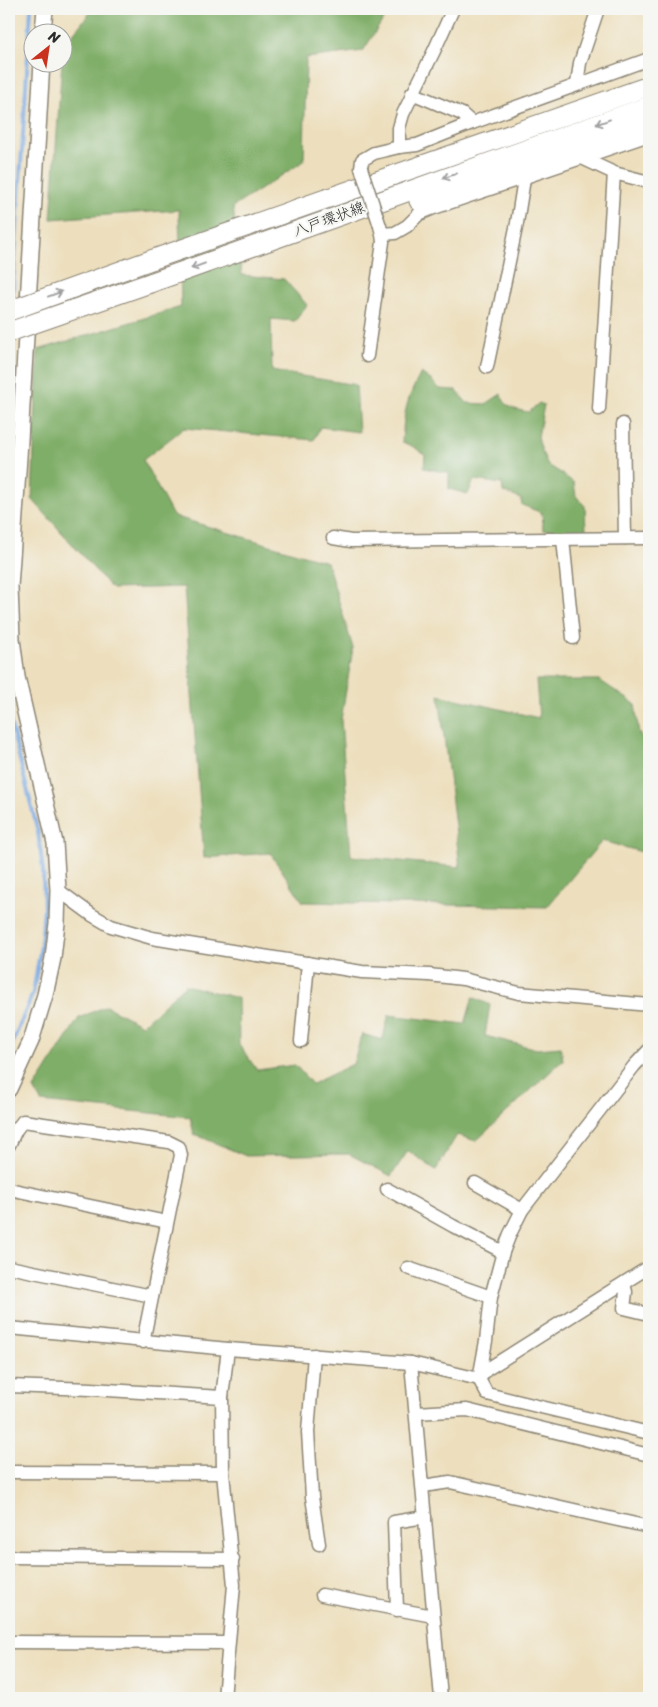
<svg xmlns="http://www.w3.org/2000/svg" width="658" height="1707" viewBox="0 0 658 1707" font-family="Sriracha,'Klee One',sans-serif">
<rect width="100%" height="100%" fill="#f6f6f2"/>
<filter id="ink" filterUnits="userSpaceOnUse"><feTurbulence type="fractalNoise" baseFrequency=".02" numOctaves="2"/><feDisplacementMap in="SourceGraphic" scale="10" xChannelSelector="R" yChannelSelector="G"/><feConvolveMatrix kernelMatrix="1 2 1 2 8 2 1 2 1" color-interpolation-filters="sRGB"/></filter>
<filter id="wash" filterUnits="userSpaceOnUse"><feTurbulence type="fractalNoise" baseFrequency=".0096" numOctaves="4" result="noise"/><feDisplacementMap in="SourceGraphic" scale="20" xChannelSelector="R" yChannelSelector="G"/><feGaussianBlur stdDeviation="1.12" result="paint"/><feColorMatrix in="noise" values="0 0 0 0 0 0 0 0 0 0 0 0 0 0 0 0 0 1.4 0 .05"/><feComposite in="paint" operator="in"/></filter>
<g filter="url(#wash)">
<rect width="100%" height="100%" fill="#eddfbd"/>
<g fill="#7fae68" stroke="#556c4a">
<polygon points="93,9 390,9 363,51 306,58 304,161 233,207 242,275 284,279 307,305 295,321 271,319 272,371 356,385 359,432 320,427 314,440 184,428 143,460 173,516 327,562 353,648 341,720 351,856 460,867 439,695 539,718 536,680 599,680 635,704 639,734 649,743 649,854 602,841 547,907 303,902 270,853 204,858 184,587 112,589 32,499 38,350 181,307 179,210 51,219 63,46"/>
<path d="M 421,373 L 432,381 L 440,389 L 456,390 L 467,403 L 486,404 L 501,394 C 505,408 516,410 529,412 L 539,403 L 544,405 L 538,437 L 542,452 L 548,465 L 561,473 L 574,483 L 576,496 L 585,506 L 586,532 L 543,530 L 542,513 L 522,505 L 521,499 L 503,492 L 502,484 L 474,480 L 468,494 L 449,489 L 449,473 L 424,468 L 425,455 L 414,447 L 402,442 C 404,412 406,400 421,373 Z"/>
<polygon points="185,985 238,998 239,1045 257,1070 295,1065 312,1084 353,1064 362,1034 382,1040 389,1015 465,1024 473,997 490,1005 485,1036 537,1049 561,1047 563,1060 476,1141 457,1135 436,1170 408,1151 391,1176 349,1154 246,1156 194,1134 190,1117 41,1102 34,1089 79,1018 106,1006 142,1025"/>
</g>
<g fill="none" stroke-linecap="round" stroke-linejoin="round">
<g stroke="#76a6e0" stroke-width="4">
<polyline points="12,305 31,9"/>
<polyline points="9,352 10,336"/>
<polyline points="9,717 38,832 43,869 44,909 41,946 33,993 9,1051"/>
</g>
</g>
</g>
<g filter="url(#ink)">
<g fill="none" stroke-linecap="round" stroke-linejoin="round">
<g stroke="#8c8574" stroke-width="15">
<g id="minor">
<polyline points="577,84 580,63 598,9"/>
<polyline points="412,93 462,114 472,123"/>
<polyline points="399,147 399,128 403,114 434,51 453,9"/>
<polyline points="582,158 614,173 599,409"/>
<polyline points="361,168 362,160 374,153 399,147 417,145 472,123 649,59"/>
<polyline points="614,173 649,182"/>
<polyline points="380,226 382,234 395,233 407,226 419,214 431,209 649,135"/>
<polyline points="367,356 383,242 382,234"/>
<polyline points="487,367 517,223 524,179"/>
<polyline points="623,424 625,538"/>
<polyline points="333,538 351,541 649,538"/>
<polyline points="563,539 573,638"/>
<polyline points="58,890 92,915 111,926 152,938 362,972 429,975 463,979 519,993 649,1005"/>
<polyline points="301,1041 308,963"/>
<polyline points="649,1050 634,1066 522,1210 510,1234 503,1252 491,1297 486,1341 479,1379 487,1394 649,1433"/>
<polyline points="9,1145 16,1130 23,1121 169,1142 179,1147 181,1155 143,1342"/>
<polyline points="475,1183 522,1210"/>
<polyline points="9,1189 167,1222"/>
<polyline points="387,1189 453,1226 503,1252"/>
<polyline points="9,1267 152,1296"/>
<polyline points="408,1268 491,1297"/>
<polyline points="624,1283 626,1292 624,1308 649,1314"/>
<polyline points="9,1328 228,1349 411,1363 479,1379 486,1370 649,1267"/>
<polyline points="314,1355 308,1432 312,1497 319,1544"/>
<polyline points="411,1363 441,1698"/>
<polyline points="9,1386 91,1389 222,1397"/>
<polyline points="416,1413 467,1410 649,1455"/>
<polyline points="9,1472 223,1473"/>
<polyline points="423,1486 450,1482 649,1527"/>
<polyline points="9,1557 233,1559"/>
<polyline points="322,1595 433,1616"/>
<polyline points="397,1610 394,1522 425,1517"/>
<polyline points="9,1642 228,1643"/>
<polyline points="224,1698 234,1585 223,1473 222,1397 228,1349"/>
</g>
</g>
<g stroke="#8c8574" stroke-width="18">
<g id="tertiary">
<polyline points="43,32 45,9"/>
<polyline points="9,1089 31,1041 45,995 53,958 57,923 58,890 55,843 17,677 12,639 10,587 19,457 42,62"/>
</g>
</g>
<g stroke="#8c8574" stroke-width="21">
<g id="primary">
<polyline points="419,201 649,122"/>
<polyline points="151,260 649,86"/>
<polyline points="150,283 649,106"/>
</g>
</g>
<use href="#minor" stroke="#fff" stroke-width="12"/>
<use href="#tertiary" stroke="#fff" stroke-width="15"/>
<use href="#primary" stroke="#fff" stroke-width="19"/>
<g stroke="#8c8574" stroke-width="15" stroke-linecap="butt">
<polyline id="minor-bridge" points="361,168 380,226"/>
</g>
<g stroke="#8c8574" stroke-width="21" stroke-linecap="butt">
<g id="primary-bridge">
<polyline points="9,311 151,260"/>
<polyline points="9,332 150,283"/>
</g>
</g>
<use href="#minor-bridge" stroke="#fff" stroke-width="12"/>
<use href="#primary-bridge" stroke="#fff" stroke-width="19"/>
</g>
<defs><path id="oneway-shaft" d="M-6 0H5M1.5-3L5.5 0L1.5 3" fill="none" stroke-width="1.6" stroke-linecap="round" stroke-linejoin="round" transform="scale(1.25)"/></defs>
<g stroke="#a0a0a0">
<use href="#oneway-shaft" transform="translate(603 122) rotate(160)"/>
<use href="#oneway-shaft" transform="translate(450 176) rotate(160)"/>
<use href="#oneway-shaft" transform="translate(198 266) rotate(160)"/>
<use href="#oneway-shaft" transform="translate(55 294) rotate(-20)"/>
</g>
</g>
<g text-anchor="middle" dominant-baseline="central" stroke-width="4.5" stroke-linejoin="round" paint-order="stroke">
<g font-size="15" fill="#2b2b2b" stroke="#f6f6f2">
<text transform="translate(329 219) rotate(-20)">八戸環状線</text>
</g>
</g>
<rect width="658" height="1707" fill="none" stroke="#f6f6f2" stroke-width="30"/>
<g transform="translate(48 48) rotate(30)"><circle r="24" fill="#f6f6f2" stroke="#a5a5a2"/>
<path d="M0-4L9 19L0 12L-9 19Z" fill="#c8321e"/>
<text y="-8" font-size="14" font-weight="bold" text-anchor="middle" fill="#2b2b2b">N</text>
</g>
</svg>
